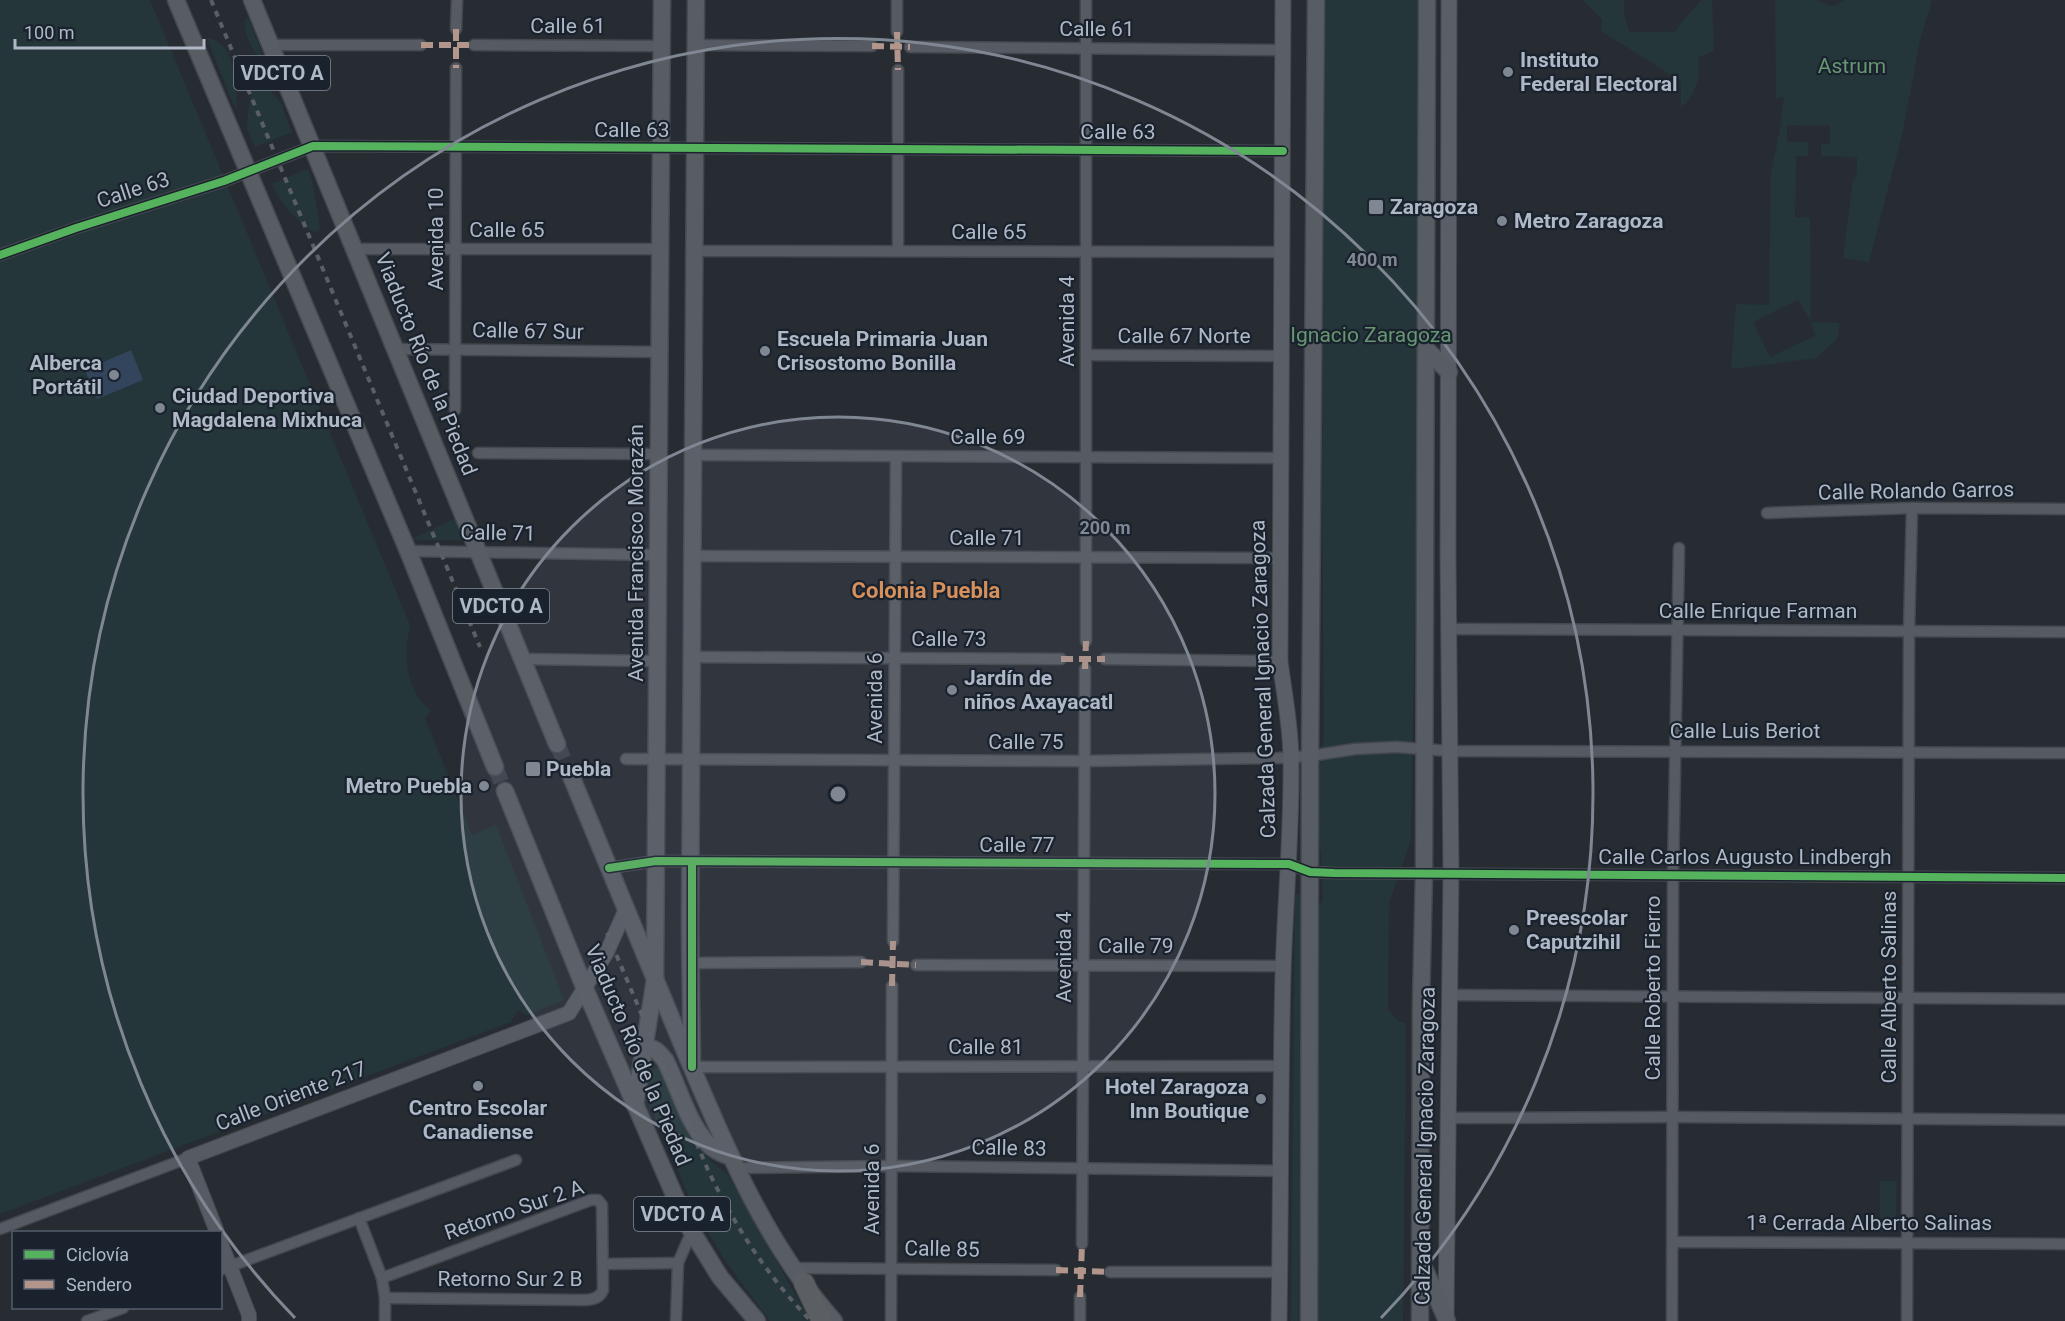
<svg xmlns="http://www.w3.org/2000/svg" width="2065" height="1321" viewBox="0 0 2065 1321" font-family="Roboto,sans-serif">
<rect width="100%" height="100%" fill="#272c33"/>
<g fill="#243639">
<path d="M 0,0 L 150,0 L 410,625 C 403,657 405,689 431,711 L 425,718 L 472,835 L 496,825 L 564,1000 L 527,1015 L 518,1010 L 511,1022 L 508,1023 L 0,1214 Z"/>
<polygon points="1325,0 1417,0 1419,357 1411,840 1389,903 1388,1009 1399,1022 1406,1023 1403,1321 1316,1321 1312,912 1323,901 1321,854 1314,813 1324,736 1322,493"/>
<path d="M 1583,0 L 1624,0 L 1624,15 L 1629,32 L 1675,32 C 1681,20 1693,11 1701,0 L 1712,0 L 1714,50 L 1698,58 C 1702,75 1695,96 1681,107 L 1681,81 L 1601,31 L 1602,19 Z"/>
<polygon points="1775,0 1818,0 1827,5 1833,6 1846,0 1932,0 1920,40 1903,131 1869,262 1843,258 1853,180 1857,175 1857,157 1821,156 1821,144 1830,144 1830,126 1787,125 1787,142 1808,142 1808,156 1796,156 1795,217 1810,218 1811,321 1798,300 1753,322 1770,357 1815,336 1811,322 1840,323 1837,339 1816,358 1731,369 1736,304 1769,305 1771,172 1780,130 1784,97 1776,98"/>
<path d="M 246,18 L 248,18 L 269,70 C 258,58 240,35 246,18 Z"/>
<path d="M 207,38 C 236,41 236,84 237,106 L 235,108 Z"/>
<polygon points="256,76 260,77 281,104 292,132 255,147 247,129 248,111"/>
<path d="M 308,169 L 312,180 L 320,229 L 316,233 C 299,225 279,201 272,184 Z"/>
<polygon points="458,517 467,540 416,540 414,538"/>
<polygon points="1295,894 1302,894 1298,1321 1291,1321"/>
<polygon points="658,1067 660,1069 697,1144 711,1161 728,1175 810,1321 770,1321 724,1259 695,1210 647,1100 647,1074"/>
<rect x="1880" y="1181" width="16" height="50"/>
</g>
<polygon fill="#33445d" points="131,350 143,380 97,399 85,370"/>
<g fill="none" stroke-linecap="round" stroke-linejoin="round">
<g stroke="#3b4149" stroke-width="16" stroke-dasharray="16 8" stroke-linecap="butt">
<polyline points="557,744 571,776"/>
<polyline points="495,767 505,791"/>
</g>
<g stroke="#44484e" stroke-width="13">
<g id="minor">
<polyline points="456,29 457,0"/>
<polyline points="897,32 897,0"/>
<polyline points="271,45 421,45"/>
<polyline points="474,45 662,46"/>
<polyline points="696,45 872,46"/>
<polyline points="910,47 1283,50"/>
<polyline points="898,70 898,251"/>
<polyline points="354,249 660,249"/>
<polyline points="695,251 1282,252"/>
<polyline points="0,255 76,228 224,181 313,146 1283,151"/>
<polyline points="396,349 660,352"/>
<polyline points="1086,355 1282,356"/>
<polyline points="455,410 456,68"/>
<polyline points="478,453 659,454"/>
<polyline points="694,455 1281,458"/>
<polyline points="1767,513 1912,508 2065,509"/>
<polyline points="408,551 658,555"/>
<polyline points="693,556 1280,558"/>
<polyline points="1450,629 2065,632"/>
<polyline points="1086,641 1086,0"/>
<polyline points="693,657 1061,659"/>
<polyline points="523,659 657,661"/>
<polyline points="1105,659 1280,661"/>
<polyline points="626,759 1085,761 1279,758 1310,756 1355,749 1396,747 1449,751 2065,753"/>
<polyline points="609,868 656,861 1278,864 1289,864 1310,872 1334,873 2065,878"/>
<polyline points="893,941 896,456"/>
<polyline points="691,963 861,962"/>
<polyline points="916,965 1283,966"/>
<polyline points="1450,995 2065,999"/>
<polyline points="692,1067 1281,1066"/>
<polyline points="1448,1118 1673,1117 2065,1120"/>
<polyline points="736,1168 891,1166 1282,1171"/>
<polyline points="359,1218 382,1278 385,1298 385,1321"/>
<polyline points="0,1229 188,1158"/>
<polyline points="1673,1242 2065,1244"/>
<polyline points="1082,1244 1085,669"/>
<polyline points="603,1264 678,1263"/>
<polyline points="792,1268 1056,1270"/>
<polyline points="220,1270 516,1160"/>
<polyline points="1110,1272 1280,1272"/>
<path d="M 382,1278 L 591,1200 L 598,1200 L 602,1205 L 603,1290 C 600,1298 593,1300 584,1300 L 385,1298"/>
<polyline points="87,1321 123,1308"/>
<polyline points="676,1321 678,1263 691,1233"/>
<polyline points="891,1321 892,986"/>
<polyline points="1080,1321 1080,1297"/>
<polyline points="1672,1321 1673,875 1679,548"/>
<polyline points="1907,1321 1909,631 1912,508"/>
</g>
</g>
<g stroke="#44484e" stroke-width="16">
<g id="tertiary">
<polyline points="217,1232 188,1158 569,1013 607,952 626,909"/>
<polyline points="220,1241 249,1315 249,1321"/>
</g>
</g>
<g stroke="#44484e" stroke-width="17">
<g id="secondary">
<polyline points="1446,1317 1451,873 1448,557 1449,0"/>
<path d="M 1279,1321 C 1281,1205 1280,1090 1283,974 C 1285,903 1292,832 1291,760 C 1291,727 1284,693 1280,661 L 1283,0"/>
</g>
</g>
<g stroke="#444850" stroke-width="19">
<g id="primary">
<polyline points="176,0 408,551 495,767"/>
<polyline points="252,0 557,744"/>
<polyline points="1426,349 1449,372"/>
<path d="M 571,776 C 608,865 645,955 682,1044 C 723,1141 763,1241 834,1321"/>
<polyline points="505,791 585,989 686,1222 720,1277 757,1321"/>
<path d="M 646,1048 C 655,1047 659,1053 665,1060 C 678,1085 687,1122 707,1143 C 713,1150 722,1154 731,1157"/>
<polyline points="692,1067 690,929 696,0"/>
<polyline points="635,1105 655,980 662,0"/>
<polyline points="1425,1270 1447,1321"/>
<polyline points="1309,1321 1310,756 1316,0"/>
<polyline points="1420,1321 1421,1005 1424,872 1427,0"/>
</g>
</g>
<g stroke="#43484f" stroke-width="22">
<polyline id="motorway" points="804,1283 822,1321"/>
</g>
<use href="#minor" stroke="#565a62" stroke-width="10"/>
<use href="#tertiary" stroke="#565a62" stroke-width="14"/>
<use href="#secondary" stroke="#5a5f67" stroke-width="15"/>
<use href="#primary" stroke="#585d64" stroke-width="16"/>
<use href="#motorway" stroke="#5b5e62" stroke-width="20"/>
<g stroke="#5a5e65" stroke-width="4" stroke-dasharray="6 6" stroke-linecap="butt">
<polyline points="211,0 480,647"/>
<path d="M 607,933 L 708,1170 C 734,1225 768,1277 811,1321"/>
</g>
<g stroke="#b2968c" stroke-width="6" stroke-dasharray="12 6" stroke-linecap="butt">
<polyline points="456,29 456,68"/>
<polyline points="897,32 898,70"/>
<polyline points="421,45 474,45"/>
<polyline points="872,46 910,47"/>
<polyline points="1061,659 1105,659"/>
<polyline points="1085,669 1086,641"/>
<polyline points="861,962 916,965"/>
<polyline points="892,986 893,941"/>
<polyline points="1056,1270 1110,1272"/>
<polyline points="1080,1297 1082,1244"/>
</g>
<g stroke="#1a222e" stroke-width="11">
<g id="cycleway">
<polyline points="0,255 76,228 224,181 313,146 1283,151"/>
<polyline points="692,862 692,1067"/>
<polyline points="609,868 656,861 1278,864 1289,864 1310,872 1334,873 2065,878"/>
</g>
</g>
<use href="#cycleway" stroke="#56b35d" stroke-width="8"/>
</g>
<circle cx="838" cy="794" r="377" fill="#7f8793" fill-opacity=".12"/>
<g fill="none" stroke="#7f8793" stroke-width="3">
<circle cx="838" cy="794" r="377"/>
<path d="M295 1318A755 755 0 1 1 1381 1318"/>
</g>
<g fill="#7f8793" stroke="#1a222e" stroke-width="2">
<circle cx="1508" cy="72" r="6"/>
<rect x="1368" y="199" width="16" height="16" rx="3"/>
<circle cx="1502" cy="221" r="6"/>
<circle cx="765" cy="351" r="6"/>
<circle cx="114" cy="375" r="6"/>
<circle cx="160" cy="408" r="6"/>
<circle cx="952" cy="690" r="6"/>
<rect x="525" y="761" width="16" height="16" rx="3"/>
<circle cx="484" cy="786" r="6"/>
<circle cx="1514" cy="930" r="6"/>
<circle cx="478" cy="1086" r="6"/>
<circle cx="1261" cy="1099" r="6"/>
</g>
<g text-anchor="middle" dominant-baseline="central" stroke-width="4.5" stroke-linejoin="round" paint-order="stroke">
<g fill="#1a222e" stroke="#828b98" stroke-width="1.5">
<rect x="234" y="56" width="96" height="34" rx="4.5"/>
<rect x="453" y="589" width="96" height="34" rx="4.5"/>
<rect x="634" y="1197" width="96" height="34" rx="4.5"/>
</g>
<g font-size="20" font-weight="bold" fill="#afb8c6">
<text x="282" y="73">VDCTO A</text>
<text x="501" y="606">VDCTO A</text>
<text x="682" y="1214">VDCTO A</text>
</g>
<g font-size="21" fill="#afb8c6" stroke="#1a222e">
<text x="568" y="26">Calle 61</text>
<text x="1097" y="29">Calle 61</text>
<text x="632" y="130">Calle 63</text>
<text x="1118" y="132">Calle 63</text>
<text transform="translate(133 190) rotate(-18)">Calle 63</text>
<text x="507" y="230">Calle 65</text>
<text x="989" y="232">Calle 65</text>
<text transform="translate(436 239) rotate(-90)">Avenida 10</text>
<text transform="translate(1067 321) rotate(-90)">Avenida 4</text>
<text transform="translate(528 331) rotate(1)">Calle 67 Sur</text>
<text x="1184" y="336">Calle 67 Norte</text>
<text transform="translate(426 364) rotate(68)">Viaducto Río de la Piedad</text>
<text x="988" y="437">Calle 69</text>
<text transform="translate(1916 491) rotate(-1)">Calle Rolando Garros</text>
<text transform="translate(498 533) rotate(1)">Calle 71</text>
<text x="987" y="538">Calle 71</text>
<text transform="translate(636 553) rotate(-90)">Avenida Francisco Morazán</text>
<text x="1758" y="611">Calle Enrique Farman</text>
<text x="949" y="639">Calle 73</text>
<text transform="translate(1263 679) rotate(-92)">Calzada General Ignacio Zaragoza</text>
<text transform="translate(875 698) rotate(-90)">Avenida 6</text>
<text x="1745" y="731">Calle Luis Beriot</text>
<text x="1026" y="742">Calle 75</text>
<text x="1017" y="845">Calle 77</text>
<text x="1745" y="857">Calle Carlos Augusto Lindbergh</text>
<text x="1136" y="946">Calle 79</text>
<text transform="translate(1064 957) rotate(-90)">Avenida 4</text>
<text transform="translate(1889 987) rotate(-90)">Calle Alberto Salinas</text>
<text transform="translate(1653 988) rotate(-90)">Calle Roberto Fierro</text>
<text x="986" y="1047">Calle 81</text>
<text transform="translate(638 1055) rotate(67)">Viaducto Río de la Piedad</text>
<text transform="translate(291 1096) rotate(-21)">Calle Oriente 217</text>
<text transform="translate(1425 1146) rotate(-89)">Calzada General Ignacio Zaragoza</text>
<text transform="translate(1009 1148) rotate(1)">Calle 83</text>
<text transform="translate(872 1189) rotate(-90)">Avenida 6</text>
<text transform="translate(514 1210) rotate(-19)">Retorno Sur 2 A</text>
<text x="1869" y="1223">1ª Cerrada Alberto Salinas</text>
<text transform="translate(942 1249) rotate(1)">Calle 85</text>
<text x="510" y="1279">Retorno Sur 2 B</text>
</g>
<g font-size="21" font-weight="bold" fill="#afb8c6" stroke="#1a222e" text-anchor="start">
<text x="1520" y="60">Instituto<tspan x="1520" dy="24">Federal Electoral</tspan></text>
<text x="1390" y="207">Zaragoza</text>
<text x="1514" y="221">Metro Zaragoza</text>
<text x="777" y="339">Escuela Primaria Juan<tspan x="777" dy="24">Crisostomo Bonilla</tspan></text>
<text x="102" y="363" text-anchor="end">Alberca<tspan x="102" dy="24">Portátil</tspan></text>
<text x="172" y="396">Ciudad Deportiva<tspan x="172" dy="24">Magdalena Mixhuca</tspan></text>
<text x="964" y="678">Jardín de<tspan x="964" dy="24">niños Axayacatl</tspan></text>
<text x="546" y="769">Puebla</text>
<text x="472" y="786" text-anchor="end">Metro Puebla</text>
<text x="1526" y="918">Preescolar<tspan x="1526" dy="24">Caputzihil</tspan></text>
<text x="1249" y="1087" text-anchor="end">Hotel Zaragoza<tspan x="1249" dy="24">Inn Boutique</tspan></text>
<text x="478" y="1108" text-anchor="middle">Centro Escolar<tspan x="478" dy="24">Canadiense</tspan></text>
</g>
<g font-size="21" fill="#669771" stroke="#1a222e">
<text x="1852" y="66">Astrum</text>
<text x="1371" y="335">Ignacio Zaragoza</text>
</g>
<g font-size="22" font-weight="bold" fill="#d5905b" stroke="#1a222e">
<text x="926" y="590">Colonia Puebla</text>
</g>
</g>
<circle cx="838" cy="794" r="9" fill="#7f8793" stroke="#1a222e" stroke-width="3"/>
<g font-size="18" text-anchor="middle" font-weight="bold" fill="#7f8793" stroke="#1a222e" stroke-width="4.5" stroke-linejoin="round" paint-order="stroke">
<text x="1372" y="266">400 m</text>
<text x="1105" y="534">200 m</text>
</g>
<rect x="12" y="1231" width="210" height="78" fill="#1a222e" stroke="#565e6b" stroke-width="1.5"/>
<rect x="24" y="1250" width="30" height="9" fill="#56b35d" stroke="#565e6b" stroke-width="1.5"/>
<text x="66" y="1261" font-size="18" fill="#afb8c6">Ciclovía</text>
<rect x="24" y="1280" width="30" height="9" fill="#b2968c" stroke="#565e6b" stroke-width="1.5"/>
<text x="66" y="1291" font-size="18" fill="#afb8c6">Sendero</text>
<path d="M15 39v9h189v-9" fill="none" stroke="#afb8c6" stroke-width="3"/>
<text x="24" y="39" font-size="18" fill="#afb8c6" stroke="#1a222e" stroke-width="4.5" paint-order="stroke">100 m</text>
</svg>
